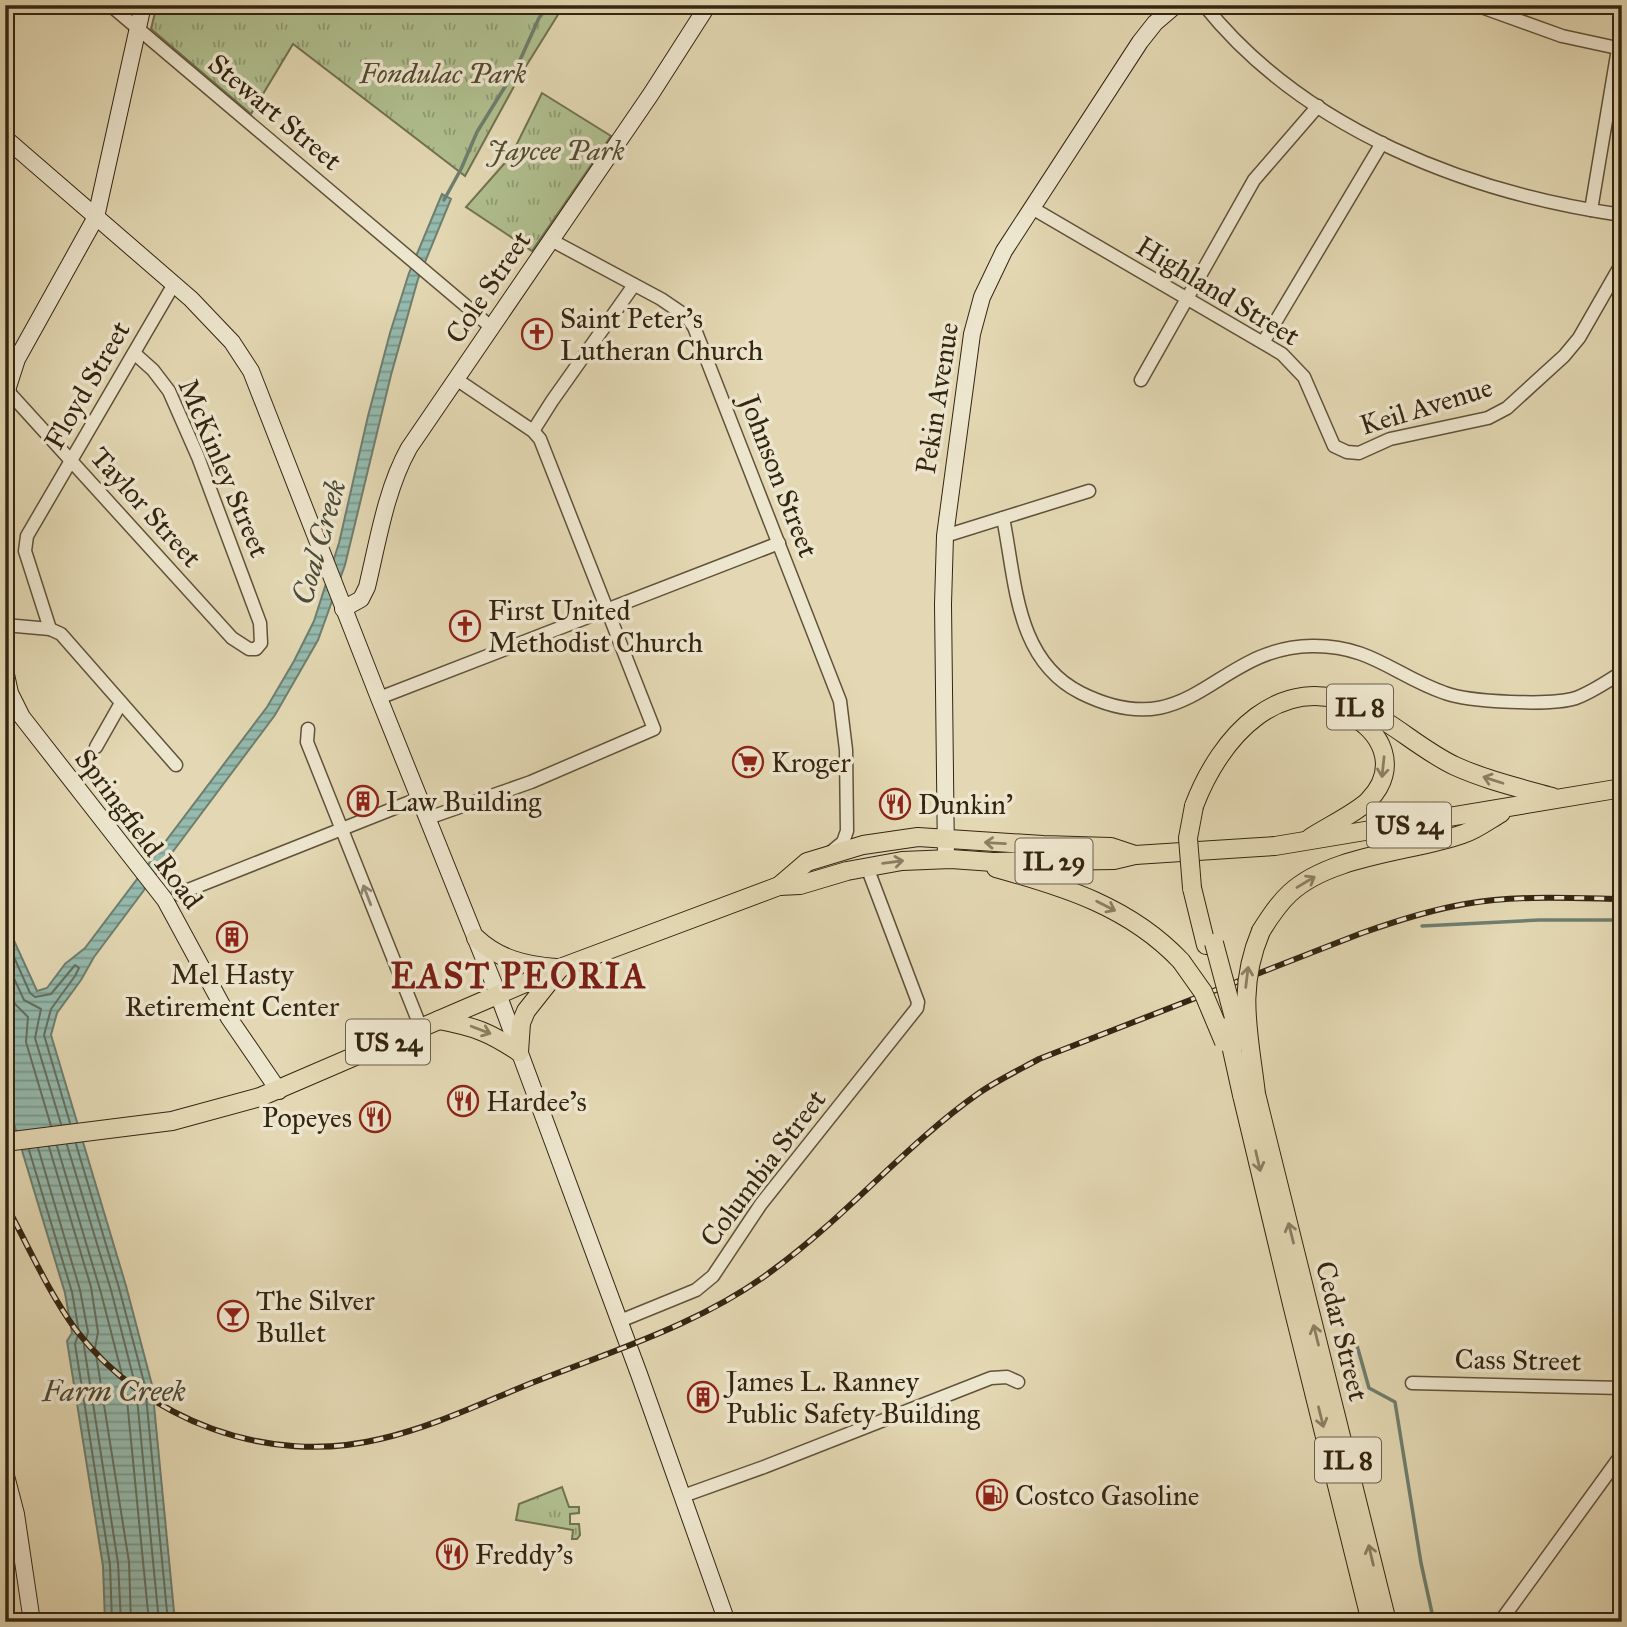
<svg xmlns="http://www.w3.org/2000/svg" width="1627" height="1627" viewBox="0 0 1627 1627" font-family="'IM FELL Great Primer',serif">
<defs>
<pattern id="park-tufts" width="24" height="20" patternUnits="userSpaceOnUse" patternTransform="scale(1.75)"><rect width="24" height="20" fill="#b0bf8f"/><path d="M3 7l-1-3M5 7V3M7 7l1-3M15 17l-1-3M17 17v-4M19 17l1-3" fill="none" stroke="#909b73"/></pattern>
<pattern id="water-rules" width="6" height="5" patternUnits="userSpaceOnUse" patternTransform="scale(1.75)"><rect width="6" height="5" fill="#95baae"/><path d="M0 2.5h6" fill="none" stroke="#7a978c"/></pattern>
</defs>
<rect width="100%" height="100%" fill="#e3d8b3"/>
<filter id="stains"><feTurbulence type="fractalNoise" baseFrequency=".00286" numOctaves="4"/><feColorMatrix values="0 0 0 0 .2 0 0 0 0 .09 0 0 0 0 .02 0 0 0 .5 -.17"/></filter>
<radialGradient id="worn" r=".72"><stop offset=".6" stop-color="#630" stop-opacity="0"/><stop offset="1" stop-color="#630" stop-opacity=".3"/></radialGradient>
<g fill="url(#park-tufts)" stroke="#727250" stroke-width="2">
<polygon points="157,5 564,5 518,79 465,176 293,44 251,114 151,29"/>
<polygon points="542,93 611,136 532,251 466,207 511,156"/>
<polygon points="562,1487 569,1507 579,1507 579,1513 570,1514 570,1524 579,1524 580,1535 577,1539 572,1539 573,1530 516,1520 519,1504"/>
</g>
<polygon fill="url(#water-rules)" stroke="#6e7e6f" stroke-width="2" points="442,194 451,199 418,279 391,375 345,565 318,640 275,715 94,957 81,980 57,1013 51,1035 126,1286 152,1385 175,1622 105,1622 103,1566 67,1341 72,1333 65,1293 5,1094 5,921 37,991 47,988 65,964 85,948 267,707 294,661 314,621 339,543 368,416 390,333 409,273"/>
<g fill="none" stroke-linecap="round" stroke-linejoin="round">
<g stroke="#647060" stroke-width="2">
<polyline points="5,937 30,993 35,997 51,994 75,965 79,968 75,976 51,1009 44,1035 70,1123"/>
<polyline points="5,959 24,1000 41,1009 35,1038 61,1124"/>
<polyline points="5,984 15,1004 28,1017 26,1042 51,1126"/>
<polyline points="76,1144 119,1288 145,1386 168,1622"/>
<polyline points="67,1145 111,1290 136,1388 159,1622"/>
<polyline points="57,1146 101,1293 126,1390 149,1622"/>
<polyline points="49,1147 91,1287 98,1332 95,1348 129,1562 131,1622"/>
<polyline points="38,1148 80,1290 88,1332 84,1346 118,1563 121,1622"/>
<polyline points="29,1150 72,1292 79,1332 75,1344 110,1565 112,1622"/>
</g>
<g stroke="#6e7e6f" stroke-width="3.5">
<polyline points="444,200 461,169 477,132 516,69 539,18 549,5"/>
<polyline points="1422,926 1539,920 1622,920"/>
<polyline points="1356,1342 1369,1388 1395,1402 1421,1563 1434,1622"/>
</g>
<g stroke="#60523a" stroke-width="15">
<g id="street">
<polyline points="110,5 491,327"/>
<path d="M 1204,5 C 1304,130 1468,193 1622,215"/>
<polyline points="1476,5 1562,36 1622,49"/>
<polyline points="1032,208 1282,354 1304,377 1334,446 1347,452 1359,453 1390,439 1488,418 1507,408 1564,356 1579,338 1622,263"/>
<polyline points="1591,210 1622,25"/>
<polyline points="551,240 661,299 686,316 694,327 840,701 846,750 847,831 843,842 831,852"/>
<polyline points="1264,341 1382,143"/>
<polyline points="1141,380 1254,180 1318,106"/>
<polyline points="5,388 232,638 249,649 256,649 261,643 260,623 198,457 169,391 153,370 134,353"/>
<polyline points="533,431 552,401 634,285"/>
<path d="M 1003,518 C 1016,581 1015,660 1081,693 C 1192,748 1214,647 1312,646 C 1371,645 1395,676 1445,693 C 1469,702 1551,706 1576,698 C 1592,692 1607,682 1622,672"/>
<polyline points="945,536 1089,491"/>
<polyline points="5,625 50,629 61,634 176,765"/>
<polyline points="50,629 25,551 27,536 174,284"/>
<polyline points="379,698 779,543"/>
<polyline points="308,729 307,742 421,1028"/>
<polyline points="96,747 121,703"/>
<polyline points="428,818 531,782 654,729 540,439 533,431 456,379"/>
<polyline points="178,894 420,798"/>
<polyline points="620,1321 696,1290 713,1276 761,1204 917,1008 918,1002 867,867"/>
<polyline points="1412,1383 1622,1388"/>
<polyline points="683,1496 764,1467 991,1378 1007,1377 1018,1382"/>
<polyline points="1500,1622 1622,1454"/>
</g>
</g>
<g stroke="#342511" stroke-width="18">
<g id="secondary">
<polyline points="5,138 191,299 232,342 251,371 379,698 498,994 639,1374 727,1622"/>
<polyline points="5,416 8,387 17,359 96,217 143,5"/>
<path d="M 343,609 L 361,599 L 367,587 C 378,541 386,489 409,448 L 651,94 L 708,5"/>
<polyline points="5,670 10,693 22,717 165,900 229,1018 279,1091"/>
<polyline points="946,859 943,604 945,536 972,334 982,297 1004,251 1140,42 1155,23 1176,5"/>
<polyline points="5,1472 16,1514 32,1622"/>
</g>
</g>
<g stroke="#342511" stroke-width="20">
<g id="primary">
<path d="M 1194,806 C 1220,737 1280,669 1360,707 C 1394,723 1421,750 1455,766 C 1486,780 1520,788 1552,797"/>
<path d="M 1310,838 C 1325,828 1358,812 1369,800 C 1400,768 1382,729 1346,713"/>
<path d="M 996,868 C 1065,887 1130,907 1181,961"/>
<polyline points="779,886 807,862 863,845 918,837 1043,845 1111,847 1135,855"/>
<polyline points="1192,888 1206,945"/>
<path d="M 1261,931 C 1269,918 1278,904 1290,893 C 1331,855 1411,852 1463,834 C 1476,830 1489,820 1501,813"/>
<path d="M 476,938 C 498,959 526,966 556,968"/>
<path d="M 439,1020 C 475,1027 489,1032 519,1052"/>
<polyline points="519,1052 521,1023 526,1011 560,968"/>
<polyline points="1256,1094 1387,1622"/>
<polyline points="1242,1095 1292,1304 1371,1622"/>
<polyline points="5,1142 172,1121 260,1097 560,968 779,886 800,885 847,871 902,861 951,859 993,862 1114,860 1135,855 1275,846 1622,788"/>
</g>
</g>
<use href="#street" stroke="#ede6ce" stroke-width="12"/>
<use href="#secondary" stroke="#ede6ce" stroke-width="16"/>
<use href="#primary" stroke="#e3d8b3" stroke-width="18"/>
<g stroke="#342511" stroke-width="6">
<path id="rail" d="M 5,1203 C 28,1245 48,1292 76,1330 C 146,1421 268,1466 380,1439 C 433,1427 484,1402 534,1382 C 615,1350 703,1323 773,1270 C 846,1217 905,1145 979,1093 C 998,1080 1019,1070 1039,1059 L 1362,933 C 1396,921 1430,910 1465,904 C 1517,895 1570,898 1622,899"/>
</g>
<use href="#rail" stroke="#ede6ce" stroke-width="3.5" stroke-dasharray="10" stroke-linecap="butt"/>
<g stroke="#342511" stroke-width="20" stroke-linecap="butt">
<g id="primary-bridge">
<polyline points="1192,888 1188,838 1194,806"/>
<polyline points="1214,943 1240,1040"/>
<polyline points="1181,961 1203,992 1224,1042"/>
<polyline points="1227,1027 1242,1095"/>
<path d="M 1256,1094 C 1249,1033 1236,990 1261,931"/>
</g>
</g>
<use href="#primary-bridge" stroke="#e3d8b3" stroke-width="18"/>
</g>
<defs><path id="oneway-shaft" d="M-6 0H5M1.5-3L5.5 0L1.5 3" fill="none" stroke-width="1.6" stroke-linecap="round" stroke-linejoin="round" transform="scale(1.75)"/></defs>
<g stroke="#8c7e62">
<use href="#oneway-shaft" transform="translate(1383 767) rotate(96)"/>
<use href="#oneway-shaft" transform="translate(1493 780) rotate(-162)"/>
<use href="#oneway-shaft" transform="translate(995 843) rotate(-177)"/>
<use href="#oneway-shaft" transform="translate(893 862) rotate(-7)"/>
<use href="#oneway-shaft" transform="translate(1306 882) rotate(-31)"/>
<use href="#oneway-shaft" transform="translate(1106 906) rotate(27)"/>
<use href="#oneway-shaft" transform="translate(1247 977) rotate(-83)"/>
<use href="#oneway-shaft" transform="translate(481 1030) rotate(21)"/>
<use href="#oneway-shaft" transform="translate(1258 1161) rotate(77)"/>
<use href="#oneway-shaft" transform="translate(1291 1233) rotate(-104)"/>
<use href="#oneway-shaft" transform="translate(1316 1335) rotate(-104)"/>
<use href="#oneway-shaft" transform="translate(1321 1417) rotate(76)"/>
<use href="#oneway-shaft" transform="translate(1371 1555) rotate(-103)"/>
</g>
<use stroke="#908670" href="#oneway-shaft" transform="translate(367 895) rotate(-111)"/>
<defs>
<g id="church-ring" transform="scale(1.575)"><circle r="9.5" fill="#ede6ce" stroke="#8f2418" stroke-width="1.5"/><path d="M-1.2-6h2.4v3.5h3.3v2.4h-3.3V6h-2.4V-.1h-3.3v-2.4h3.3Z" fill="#8f2418"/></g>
<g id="supermarket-ring" transform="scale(1.575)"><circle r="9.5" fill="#ede6ce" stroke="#8f2418" stroke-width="1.5"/><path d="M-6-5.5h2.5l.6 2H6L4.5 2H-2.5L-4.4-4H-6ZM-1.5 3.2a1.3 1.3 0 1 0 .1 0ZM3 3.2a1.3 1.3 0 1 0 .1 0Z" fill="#8f2418"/></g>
<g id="building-ring" transform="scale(1.575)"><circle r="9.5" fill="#ede6ce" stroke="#8f2418" stroke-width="1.5"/><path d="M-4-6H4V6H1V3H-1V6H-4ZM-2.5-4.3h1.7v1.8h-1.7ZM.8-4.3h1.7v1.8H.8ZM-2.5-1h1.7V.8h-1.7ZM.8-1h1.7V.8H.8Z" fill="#8f2418"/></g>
<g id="restaurant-ring" transform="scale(1.575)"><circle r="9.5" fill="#ede6ce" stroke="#8f2418" stroke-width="1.5"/><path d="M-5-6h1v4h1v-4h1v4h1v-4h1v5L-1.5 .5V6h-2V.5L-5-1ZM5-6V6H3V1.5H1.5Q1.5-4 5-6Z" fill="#8f2418"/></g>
<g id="bar-ring" transform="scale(1.575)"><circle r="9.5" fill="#ede6ce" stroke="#8f2418" stroke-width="1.5"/><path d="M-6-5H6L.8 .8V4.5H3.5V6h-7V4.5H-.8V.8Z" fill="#8f2418"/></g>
<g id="fuel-ring" transform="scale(1.575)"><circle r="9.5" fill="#ede6ce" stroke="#8f2418" stroke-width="1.5"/><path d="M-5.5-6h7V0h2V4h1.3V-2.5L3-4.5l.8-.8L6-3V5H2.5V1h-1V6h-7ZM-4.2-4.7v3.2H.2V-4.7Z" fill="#8f2418"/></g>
</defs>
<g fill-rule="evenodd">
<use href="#church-ring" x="537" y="334"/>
<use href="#church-ring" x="465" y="626"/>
<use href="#supermarket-ring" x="748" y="762"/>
<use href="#building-ring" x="363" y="801"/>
<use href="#restaurant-ring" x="895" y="804"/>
<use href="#building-ring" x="232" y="937"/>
<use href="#restaurant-ring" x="463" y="1101"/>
<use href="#restaurant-ring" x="375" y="1117"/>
<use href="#bar-ring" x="233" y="1316"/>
<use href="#building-ring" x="703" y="1397"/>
<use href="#fuel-ring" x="992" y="1495"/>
<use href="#restaurant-ring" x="452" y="1554"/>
</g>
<g text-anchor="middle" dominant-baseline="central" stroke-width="7" stroke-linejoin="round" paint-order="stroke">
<g fill="#ede6ce" stroke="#6c5f4a" stroke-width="2">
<rect x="1327" y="684.5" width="66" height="45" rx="5"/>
<rect x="1367" y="802.5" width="84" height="45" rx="5"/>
<rect x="1015.5" y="838.5" width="77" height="45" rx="5"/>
<rect x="346" y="1019.5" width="84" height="45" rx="5"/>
<rect x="1315" y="1437.5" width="66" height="45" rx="5"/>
</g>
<g font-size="26" font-weight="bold" fill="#342511">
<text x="1360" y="707">IL 8</text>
<text x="1409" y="825">US 24</text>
<text x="1054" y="861">IL 29</text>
<text x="388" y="1042">US 24</text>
<text x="1348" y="1460">IL 8</text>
</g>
<g font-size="28" font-style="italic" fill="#534c30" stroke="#ede6ce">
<text x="443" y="73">Fondulac Park</text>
<text x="556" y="150">Jaycee Park</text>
</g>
<g font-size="28" fill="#342511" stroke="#ede6ce">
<text transform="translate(275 112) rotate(40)">Stewart Street</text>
<text transform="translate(488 287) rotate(-56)">Cole Street</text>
<text transform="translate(1218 291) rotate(31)">Highland Street</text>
<text transform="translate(87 385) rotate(-60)">Floyd Street</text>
<text transform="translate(937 398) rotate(-81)">Pekin Avenue</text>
<text transform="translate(1426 406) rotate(-17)">Keil Avenue</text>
<text transform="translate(224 468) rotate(67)">McKinley Street</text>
<text transform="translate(779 476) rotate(69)">Johnson Street</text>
<text transform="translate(146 507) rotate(48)">Taylor Street</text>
<text transform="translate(139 829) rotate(53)">Springfield Road</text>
<text transform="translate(763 1168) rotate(-53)">Columbia Street</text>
<text transform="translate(1342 1331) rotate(76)">Cedar Street</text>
<text transform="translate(1518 1360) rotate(1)">Cass Street</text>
</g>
<g font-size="28" fill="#342511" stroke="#ede6ce" text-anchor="start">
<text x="560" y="318">Saint Peter's<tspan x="560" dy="32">Lutheran Church</tspan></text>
<text x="488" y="610">First United<tspan x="488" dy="32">Methodist Church</tspan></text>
<text x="771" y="762">Kroger</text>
<text x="386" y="801">Law Building</text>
<text x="918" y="804">Dunkin'</text>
<text x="232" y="974" text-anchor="middle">Mel Hasty<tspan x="232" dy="32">Retirement Center</tspan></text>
<text x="486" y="1101">Hardee's</text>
<text x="352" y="1117" text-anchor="end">Popeyes</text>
<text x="256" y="1300">The Silver<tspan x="256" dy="32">Bullet</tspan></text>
<text x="726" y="1381">James L. Ranney<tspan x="726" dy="32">Public Safety Building</tspan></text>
<text x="1015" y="1495">Costco Gasoline</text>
<text x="475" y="1554">Freddy's</text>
</g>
<g font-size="30" font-style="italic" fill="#4c4a38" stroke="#ede6ce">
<text transform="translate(319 542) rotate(-74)">Coal Creek</text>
<text x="114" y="1391">Farm Creek</text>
</g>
<g font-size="35" font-weight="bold" letter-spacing="2" fill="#7a1f14" stroke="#ede6ce">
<text x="519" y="976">EAST PEORIA</text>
</g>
</g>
<rect width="1627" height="1627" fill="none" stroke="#e3d8b3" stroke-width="28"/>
<rect x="7" y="7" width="1613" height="1613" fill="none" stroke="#342511" stroke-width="3.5"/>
<rect x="14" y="14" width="1599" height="1599" fill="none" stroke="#342511" stroke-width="2"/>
<rect width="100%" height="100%" filter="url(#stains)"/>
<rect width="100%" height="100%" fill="url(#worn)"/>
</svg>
